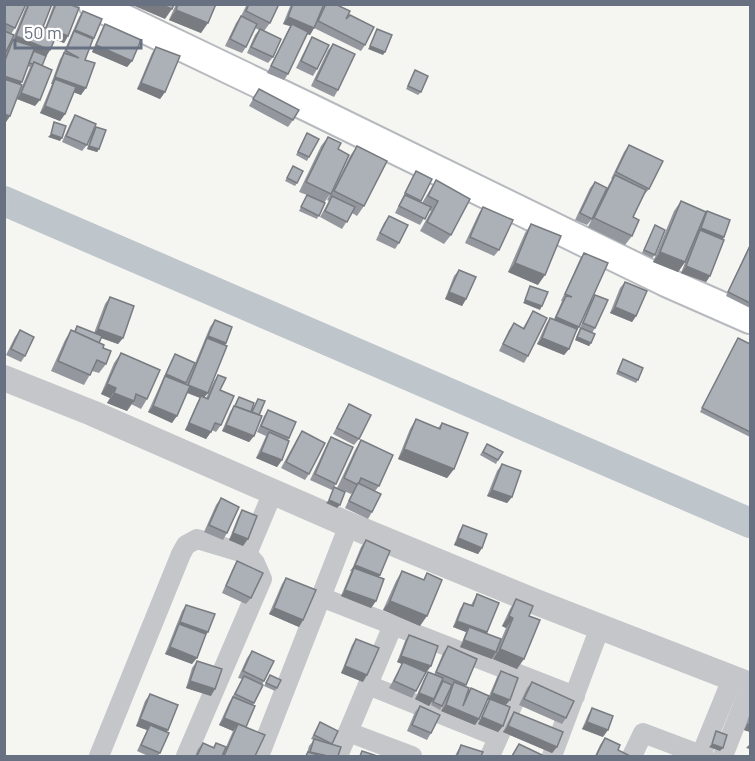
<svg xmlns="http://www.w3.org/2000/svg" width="755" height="761" viewBox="0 0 755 761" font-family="Barlow,sans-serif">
<rect width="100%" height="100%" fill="#f5f5f2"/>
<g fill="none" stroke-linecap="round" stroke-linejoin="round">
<polyline stroke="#bec5cb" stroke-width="30" points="4,201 750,523"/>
<g stroke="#b6b9be" stroke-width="32">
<polyline id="secondary" points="93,4 310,108 666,282 750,319"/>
</g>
<g stroke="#c4c6ca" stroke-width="20">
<polyline points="247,554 273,492"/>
<polyline points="321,597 575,696"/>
<polyline points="368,685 498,737"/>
<polyline points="348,732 412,756"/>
<polyline points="701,755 732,679"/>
<polyline points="99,756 181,554 186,545 197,539 247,554 255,563 262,579 186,756"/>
<polyline points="259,756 349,525"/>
<polyline points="338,756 393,625"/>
<polyline points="490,756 525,677"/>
<polyline points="552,756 600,627"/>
<polyline points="632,756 643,733 704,756"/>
<polyline points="723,756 750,687"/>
</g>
<polyline stroke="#c4c6ca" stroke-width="26" points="4,378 92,413 349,525 536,602 750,685"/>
<use href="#secondary" stroke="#fff" stroke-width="28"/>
</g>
<g fill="#94989e">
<polygon points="4,4 15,28 11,34 9,45 12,41 27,4 52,4 43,27 45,28 54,4 69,4 68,36 64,43 55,39 46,56 42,66 35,106 17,99 30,67 28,66 20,85 10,116 6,122 4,122 4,57 7,49 4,56"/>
<polygon points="176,4 216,4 201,33 169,20"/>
<polygon points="247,4 279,4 270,23 264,31 273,57 268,63 247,53 255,35 259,30 255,28 246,47 242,53 225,46 236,23 241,16"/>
<polygon points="291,4 324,4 323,8 325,4 335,4 365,45 361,51 314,28 310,35 307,34 288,74 284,80 267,73 290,26 283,24"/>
<polygon points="83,11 92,40 85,60 81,95 74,92 65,114 60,121 40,113 52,84 51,84 60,59 62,56 79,17"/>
<polygon points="105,24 132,61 127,67 92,52 101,31"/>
<polygon points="312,37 317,69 313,76 296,68 308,44"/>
<polygon points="333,44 338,90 334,97 311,86 328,50"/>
<polygon points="156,47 165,92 160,99 137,89 152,53"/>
<polygon points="415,70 421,92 418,95 406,89"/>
<polygon points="259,89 293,120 288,127 249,106"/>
<polygon points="75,115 87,145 82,151 62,142 71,122"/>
<polygon points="96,127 99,149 97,152 87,149 93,130"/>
<polygon points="307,133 309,157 307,161 296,155"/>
<polygon points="328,137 338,149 333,190 350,156 357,146 364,206 357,216 352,213 342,229 320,217 329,201 327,200 330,194 324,203 317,219 299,211 307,195 299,192 321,146"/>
<polygon points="629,145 649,189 644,195 633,217 632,236 625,245 588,227 609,184 612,179 611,179 624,152"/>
<polygon points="293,166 297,183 295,186 285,181"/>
<polygon points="416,171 432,179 420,202 422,203 436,180 451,235 444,244 420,231 431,211 429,210 420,225 395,213 412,178"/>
<polygon points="595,182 592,219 587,225 575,220 590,188"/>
<polygon points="681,201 705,215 707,211 724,237 710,276 706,282 681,273 691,247 685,262 678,272 653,262 674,211"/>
<polygon points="483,207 499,250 494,256 465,243 479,213"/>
<polygon points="389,216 399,243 395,249 376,240 384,223"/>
<polygon points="531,224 538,285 508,272 525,233"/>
<polygon points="655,225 655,255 652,258 642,253"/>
<polygon points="750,244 750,308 726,296"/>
<polygon points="584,253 579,327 576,332 569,349 564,355 537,344 546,324 550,318 554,319 562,301 561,301 580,259"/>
<polygon points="459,270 466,299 462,306 445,299 454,276"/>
<polygon points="625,282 636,316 632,322 610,313 620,288"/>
<polygon points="595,295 595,328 592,333 591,343 589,346 575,340 591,301"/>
<polygon points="110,297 123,338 118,344 101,338 99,343 103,348 106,364 99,373 92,371 84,385 51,371 65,340 71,330 74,331 77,326 94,333 105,304"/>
<polygon points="533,311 528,356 524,363 499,351 509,330 514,323 523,328"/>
<polygon points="215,320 226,343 208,393 204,397 206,398 214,381 218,375 220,390 221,425 216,432 212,430 206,439 185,430 197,403 200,398 187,393 172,423 148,412 171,361 175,354 185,384 186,385 210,327"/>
<polygon points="20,330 25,356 21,362 6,355 15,337"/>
<polygon points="738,338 750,344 750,437 700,412"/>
<polygon points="121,353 147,399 141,409 131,404 127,411 107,403 110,398 101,394 114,363"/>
<polygon points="623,359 638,380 636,383 616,374"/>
<polygon points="239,397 251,412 258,399 259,415 254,436 249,442 222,431 230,412 234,406"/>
<polygon points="349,404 359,439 354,445 333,434 345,411"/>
<polygon points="268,410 289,438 282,460 277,467 256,458 266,436 257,432 264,416"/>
<polygon points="416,419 438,428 442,423 454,469 447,478 398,459 410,429"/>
<polygon points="302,431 309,474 305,480 281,468 298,437"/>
<polygon points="331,437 336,484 332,490 310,480 327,444"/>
<polygon points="361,440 379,486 375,491 372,512 368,519 345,508 352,493 351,494 337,488 355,450"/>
<polygon points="487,444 498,460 496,464 480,455"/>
<polygon points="502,464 512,497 507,503 487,496 497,471"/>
<polygon points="221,498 227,533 223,540 204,532 216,505"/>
<polygon points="242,510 243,546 229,540 238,517"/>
<polygon points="463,525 482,548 478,554 454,545 459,532"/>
<polygon points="366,540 380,575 378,577 376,601 371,608 341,596 361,547"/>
<polygon points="237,561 251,598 246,604 222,593 233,568"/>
<polygon points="402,571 423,580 427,573 420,626 383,610 396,581"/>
<polygon points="286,578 303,620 299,627 269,614 282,584"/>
<polygon points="477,594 487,632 486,634 498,647 506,628 502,626 510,609 516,599 529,616 517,669 493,659 496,653 492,659 460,647 466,632 453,627 460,609 464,603 471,605"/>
<polygon points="186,605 205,637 192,664 165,654 182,611"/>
<polygon points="409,635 431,666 425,673 416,691 412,698 389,688 402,664 397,662 405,641"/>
<polygon points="356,639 363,682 341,673 352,645"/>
<polygon points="448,646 477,659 465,686 467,693 471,688 489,696 497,677 501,671 506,705 503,726 498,732 478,724 486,705 489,700 488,700 479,719 475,725 441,711 446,699 440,710 431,705 441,683 429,706 415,699 424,679 428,672 434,675 443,653"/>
<polygon points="252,651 264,681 253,705 246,727 255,756 195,756 198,749 203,743 213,747 216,743 226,747 233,731 219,725 229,703 242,679 238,678 247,658"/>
<polygon points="197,661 211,696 186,688 192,668"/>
<polygon points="270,675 277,688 275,691 264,686"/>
<polygon points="532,682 566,718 562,724 519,705 527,688"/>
<polygon points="150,694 160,753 158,756 148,756 137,751 147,730 136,726 145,701"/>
<polygon points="420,706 431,733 427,740 407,731 415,712"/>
<polygon points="592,708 603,737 582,729 588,715"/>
<polygon points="514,712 557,747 552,753 503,732 510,718"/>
<polygon points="750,713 750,732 744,730"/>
<polygon points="320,722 331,744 338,756 305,756 307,753 309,746 314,740 311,739"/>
<polygon points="605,738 618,750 630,756 595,756 600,745"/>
<polygon points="461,745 481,756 455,756 457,752"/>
</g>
<g fill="#787c81">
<polygon points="130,4 160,4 172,9 165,19"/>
<polygon points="176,10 208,23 201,33 169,20"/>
<polygon points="288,17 314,28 310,35 290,27 292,24 290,26 283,24"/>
<polygon points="75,30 94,38 89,44 74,32"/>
<polygon points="58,32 68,36 64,43 53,39"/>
<polygon points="16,36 50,50 46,57 11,43"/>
<polygon points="96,45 132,61 127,67 92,52"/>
<polygon points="370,46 385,52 383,55 368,49"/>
<polygon points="4,76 22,82 18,88 4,84"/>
<polygon points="55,77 86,88 81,95 53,85 55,79 52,84 51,84"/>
<polygon points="141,83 165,92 160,99 137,89"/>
<polygon points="21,93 40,100 35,106 17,99"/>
<polygon points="45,106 65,114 60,121 40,113"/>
<polygon points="4,114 10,116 6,122 4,122"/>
<polygon points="51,134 62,138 60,141 48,137"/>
<polygon points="89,146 99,149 97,152 87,149"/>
<polygon points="701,228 724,237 719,243 700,230 696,235"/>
<polygon points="660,252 685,262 678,272 653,262"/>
<polygon points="515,263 545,275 538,285 508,272"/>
<polygon points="686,266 710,276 706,282 681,273"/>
<polygon points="449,292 466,299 462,306 445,299"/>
<polygon points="525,300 542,306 540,310 523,303"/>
<polygon points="615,307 636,316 632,322 610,313"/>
<polygon points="556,317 579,327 575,334 552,324"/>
<polygon points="98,329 123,338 118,344 93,335"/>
<polygon points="208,336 226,343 221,350 207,338 203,343"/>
<polygon points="577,337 591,343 589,346 575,340"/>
<polygon points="542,338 569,349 564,355 537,344"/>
<polygon points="166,374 186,383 181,389 165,376 162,381"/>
<polygon points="107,384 116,388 110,398 101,394"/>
<polygon points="188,385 208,393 203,399 183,391"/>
<polygon points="114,393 134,401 127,411 107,403"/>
<polygon points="153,406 177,416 172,423 148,412"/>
<polygon points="189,423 211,432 206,439 185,430"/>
<polygon points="226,425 254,436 249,442 222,431"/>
<polygon points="404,449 454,469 447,478 398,459"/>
<polygon points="261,452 282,460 277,467 256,458"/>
<polygon points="492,490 512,497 507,503 487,496"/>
<polygon points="329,500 340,505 337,508 326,503"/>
<polygon points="233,533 248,539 243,546 229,540"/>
<polygon points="458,538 482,548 478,554 454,545"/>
<polygon points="355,565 380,575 375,582 354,568 351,571 350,571"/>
<polygon points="345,590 376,601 371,608 341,596"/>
<polygon points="390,601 427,616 420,626 383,610"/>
<polygon points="274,608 303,620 299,627 269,614"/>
<polygon points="509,616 513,618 506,628 502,626"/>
<polygon points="457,621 487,632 483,639 469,627 466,632 453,627"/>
<polygon points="180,622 208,632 204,638 179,624 175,629"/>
<polygon points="464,640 496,652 492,659 460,647"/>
<polygon points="170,647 197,658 192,664 165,654"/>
<polygon points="500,649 524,659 517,669 493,659"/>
<polygon points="401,656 431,666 426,673 397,662"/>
<polygon points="345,666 367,675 363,682 341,673"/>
<polygon points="190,681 215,689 211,696 186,688"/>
<polygon points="419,693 434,699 429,706 415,699"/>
<polygon points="492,693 510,700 505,706 488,700"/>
<polygon points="446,705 479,719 475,725 441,711"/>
<polygon points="482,717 503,726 498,732 478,724"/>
<polygon points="224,718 238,724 233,731 219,725"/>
<polygon points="140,719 168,730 164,736 150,725 147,730 136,726"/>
<polygon points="587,722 608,730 603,737 582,729"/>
<polygon points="748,723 750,724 750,732 744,730"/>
<polygon points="508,726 557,747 552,753 503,732"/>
<polygon points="712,744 723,748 720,751 709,747"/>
<polygon points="749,745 750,745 750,749 746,748"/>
</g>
<g fill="#acb1b8" stroke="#787c81" stroke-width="1.5">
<polygon points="4,4 26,4 15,28 4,23"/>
<polygon points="29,4 52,4 43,27 46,28 56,4 69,4 79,8 68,36 58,32 50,50 16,36"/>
<polygon points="160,4 174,4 172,9"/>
<polygon points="178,4 216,4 208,23 176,10"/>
<polygon points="249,4 279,4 270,23 246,11"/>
<polygon points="293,4 324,4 314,28 288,17"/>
<polygon points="326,4 335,4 350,11 346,19 350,15 374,27 365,45 318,21"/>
<polygon points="83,11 102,19 94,38 75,30"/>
<polygon points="241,16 257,24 246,47 230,39"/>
<polygon points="105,24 141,40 132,61 96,45"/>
<polygon points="292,24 308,32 288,74 271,66"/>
<polygon points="260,29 281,39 273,57 251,47"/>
<polygon points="377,29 392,35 385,52 370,46"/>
<polygon points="4,31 14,35 4,56"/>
<polygon points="74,31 93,39 85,60 95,63 86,88 55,77 64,53 79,58 66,51"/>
<polygon points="312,37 329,45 317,69 301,61"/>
<polygon points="13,40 35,47 22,82 4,76 4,63"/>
<polygon points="333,44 355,54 338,90 316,80"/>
<polygon points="156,47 180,56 165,92 141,83"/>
<polygon points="34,51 46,56 42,66 34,62 33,64 29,63"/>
<polygon points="34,62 52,70 40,100 21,93"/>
<polygon points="415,70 428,76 421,92 408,86"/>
<polygon points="4,79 22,85 10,116 4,114"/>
<polygon points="55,79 76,87 65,114 45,106"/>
<polygon points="259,89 299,110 293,120 253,99"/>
<polygon points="75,115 96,124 87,145 66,136"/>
<polygon points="54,122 66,126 62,138 51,134"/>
<polygon points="96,127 106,130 99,149 89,146"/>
<polygon points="307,133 319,139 309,157 298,152"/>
<polygon points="328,137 341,143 338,149 349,155 331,194 306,182"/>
<polygon points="629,145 663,161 649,189 616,172"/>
<polygon points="357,146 387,161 364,206 334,191"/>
<polygon points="293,166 303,171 297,183 287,178"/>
<polygon points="416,171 432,179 421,201 405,193"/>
<polygon points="615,175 646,190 633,217 639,220 632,236 594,218"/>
<polygon points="436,180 470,199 451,235 427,222 438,201 428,196"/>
<polygon points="595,182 607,188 592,219 580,213"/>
<polygon points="307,195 325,203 319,216 301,207"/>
<polygon points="405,195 431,207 425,219 399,206"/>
<polygon points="332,196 355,207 347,222 325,211"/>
<polygon points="681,201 706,212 685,262 660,252"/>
<polygon points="483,207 513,220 499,250 470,237"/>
<polygon points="707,211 730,220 724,237 701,228"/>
<polygon points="389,216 408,225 399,243 380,233"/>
<polygon points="531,224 561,236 545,275 515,263"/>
<polygon points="655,225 665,230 655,255 644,250"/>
<polygon points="700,230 724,240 710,276 686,266"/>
<polygon points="750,246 750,303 728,292"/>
<polygon points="584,253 608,263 579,327 556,317 566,296 572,297 565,294"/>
<polygon points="459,270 476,277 466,299 449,292"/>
<polygon points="625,282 647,291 636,316 615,307"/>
<polygon points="530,286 548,292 542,306 525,300"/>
<polygon points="595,295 608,300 595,328 583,323"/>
<polygon points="110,297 134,306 123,338 98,329"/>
<polygon points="533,311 547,318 528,356 503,344 514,323 524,329"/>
<polygon points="550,318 577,329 569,349 542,338"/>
<polygon points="215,320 232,327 226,343 208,336"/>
<polygon points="77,326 102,336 99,343 75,332"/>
<polygon points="581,328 595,334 591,343 577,337"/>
<polygon points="20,330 34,337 25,356 11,349"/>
<polygon points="71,330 104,345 103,348 111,351 106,364 97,360 90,375 58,361"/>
<polygon points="207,338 227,346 208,393 188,385"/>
<polygon points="738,338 750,344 750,432 702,408"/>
<polygon points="121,353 160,370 147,399 136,394 134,401 114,393 116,388 107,384"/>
<polygon points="175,354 195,363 186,383 166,374"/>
<polygon points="623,359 643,368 638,380 618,371"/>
<polygon points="218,375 226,378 220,390 234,396 221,425 215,423 211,432 189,423 201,396 208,399"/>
<polygon points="165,376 190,386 177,416 153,406"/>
<polygon points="239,397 254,403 251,412 235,406"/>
<polygon points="258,399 265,401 259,415 252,412"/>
<polygon points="349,404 371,415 359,439 337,428"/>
<polygon points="234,406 262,416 254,436 226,425"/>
<polygon points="268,410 296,422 289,438 261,426"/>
<polygon points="416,419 440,429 442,423 468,433 454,469 404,449"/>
<polygon points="302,431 325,443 309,474 286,462"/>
<polygon points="269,432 289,441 282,460 261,452"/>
<polygon points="331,437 353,447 336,484 315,474"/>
<polygon points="361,440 393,455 379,486 361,478 358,485 344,478"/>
<polygon points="487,444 503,452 498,460 483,452"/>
<polygon points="502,464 521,471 512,497 492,490"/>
<polygon points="358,483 381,494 372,512 349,501"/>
<polygon points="334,487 345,492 340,505 329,500"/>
<polygon points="221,498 239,507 227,533 209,525"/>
<polygon points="242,510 257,516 248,539 233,533"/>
<polygon points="463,525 487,534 482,548 458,538"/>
<polygon points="366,540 390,551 380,575 355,565"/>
<polygon points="237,561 263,573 251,598 226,586"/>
<polygon points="354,568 384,579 376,601 345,590"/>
<polygon points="402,571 424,580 427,573 442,580 427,616 390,601"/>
<polygon points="286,578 316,590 303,620 274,608"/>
<polygon points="477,594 499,603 487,632 457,621 464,603 473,606"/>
<polygon points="516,599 533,606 529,616 540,620 524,659 500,649 513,618 509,616"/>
<polygon points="186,605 215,614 208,632 180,622"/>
<polygon points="179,624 206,634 197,658 170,647"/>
<polygon points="469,627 501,639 496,652 464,640"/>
<polygon points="409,635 438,646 431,666 401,656"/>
<polygon points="356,639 379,648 367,675 345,666"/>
<polygon points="448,646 477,659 466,685 436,672"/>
<polygon points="252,651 274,661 264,681 243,671"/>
<polygon points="197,661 222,669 215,689 190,681"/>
<polygon points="403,662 426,672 416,691 394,681"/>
<polygon points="501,671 518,678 510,700 492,693"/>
<polygon points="428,672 443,678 434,699 419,693"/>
<polygon points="270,675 281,680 277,688 266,683"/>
<polygon points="244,676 263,685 254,703 235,694"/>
<polygon points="443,681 452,685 442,706 433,702"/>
<polygon points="454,682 469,688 463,706 471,688 489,696 479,719 446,705"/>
<polygon points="532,682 574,701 566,718 524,699"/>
<polygon points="150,694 178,705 168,730 140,719"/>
<polygon points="233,697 255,706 246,727 224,718"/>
<polygon points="490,699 510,707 503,726 482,717"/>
<polygon points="420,706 440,715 431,733 412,725"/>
<polygon points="592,708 613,716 608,730 587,722"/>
<polygon points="514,712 563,732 557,747 508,726"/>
<polygon points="320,722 338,731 332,744 314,735"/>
<polygon points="238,724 265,735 255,756 224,756"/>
<polygon points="150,725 169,733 160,753 141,745"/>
<polygon points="716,731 727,735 723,748 712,744"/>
<polygon points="605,738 620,745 618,750 630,756 596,756"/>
<polygon points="314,739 341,747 338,756 328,756 310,752"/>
<polygon points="203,743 214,748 216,743 226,747 222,756 197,756"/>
<polygon points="519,744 544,756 512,756"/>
<polygon points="461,745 483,752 481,756 457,756"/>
<polygon points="362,751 377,756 360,756"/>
<polygon points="308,752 321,756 306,756"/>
</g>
<rect width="755" height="761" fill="none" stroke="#677181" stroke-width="12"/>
<path d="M15 39v9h126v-9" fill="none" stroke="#677181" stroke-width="3"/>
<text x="24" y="39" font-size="18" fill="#677181" stroke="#ffffff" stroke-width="4.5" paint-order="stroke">50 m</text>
</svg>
